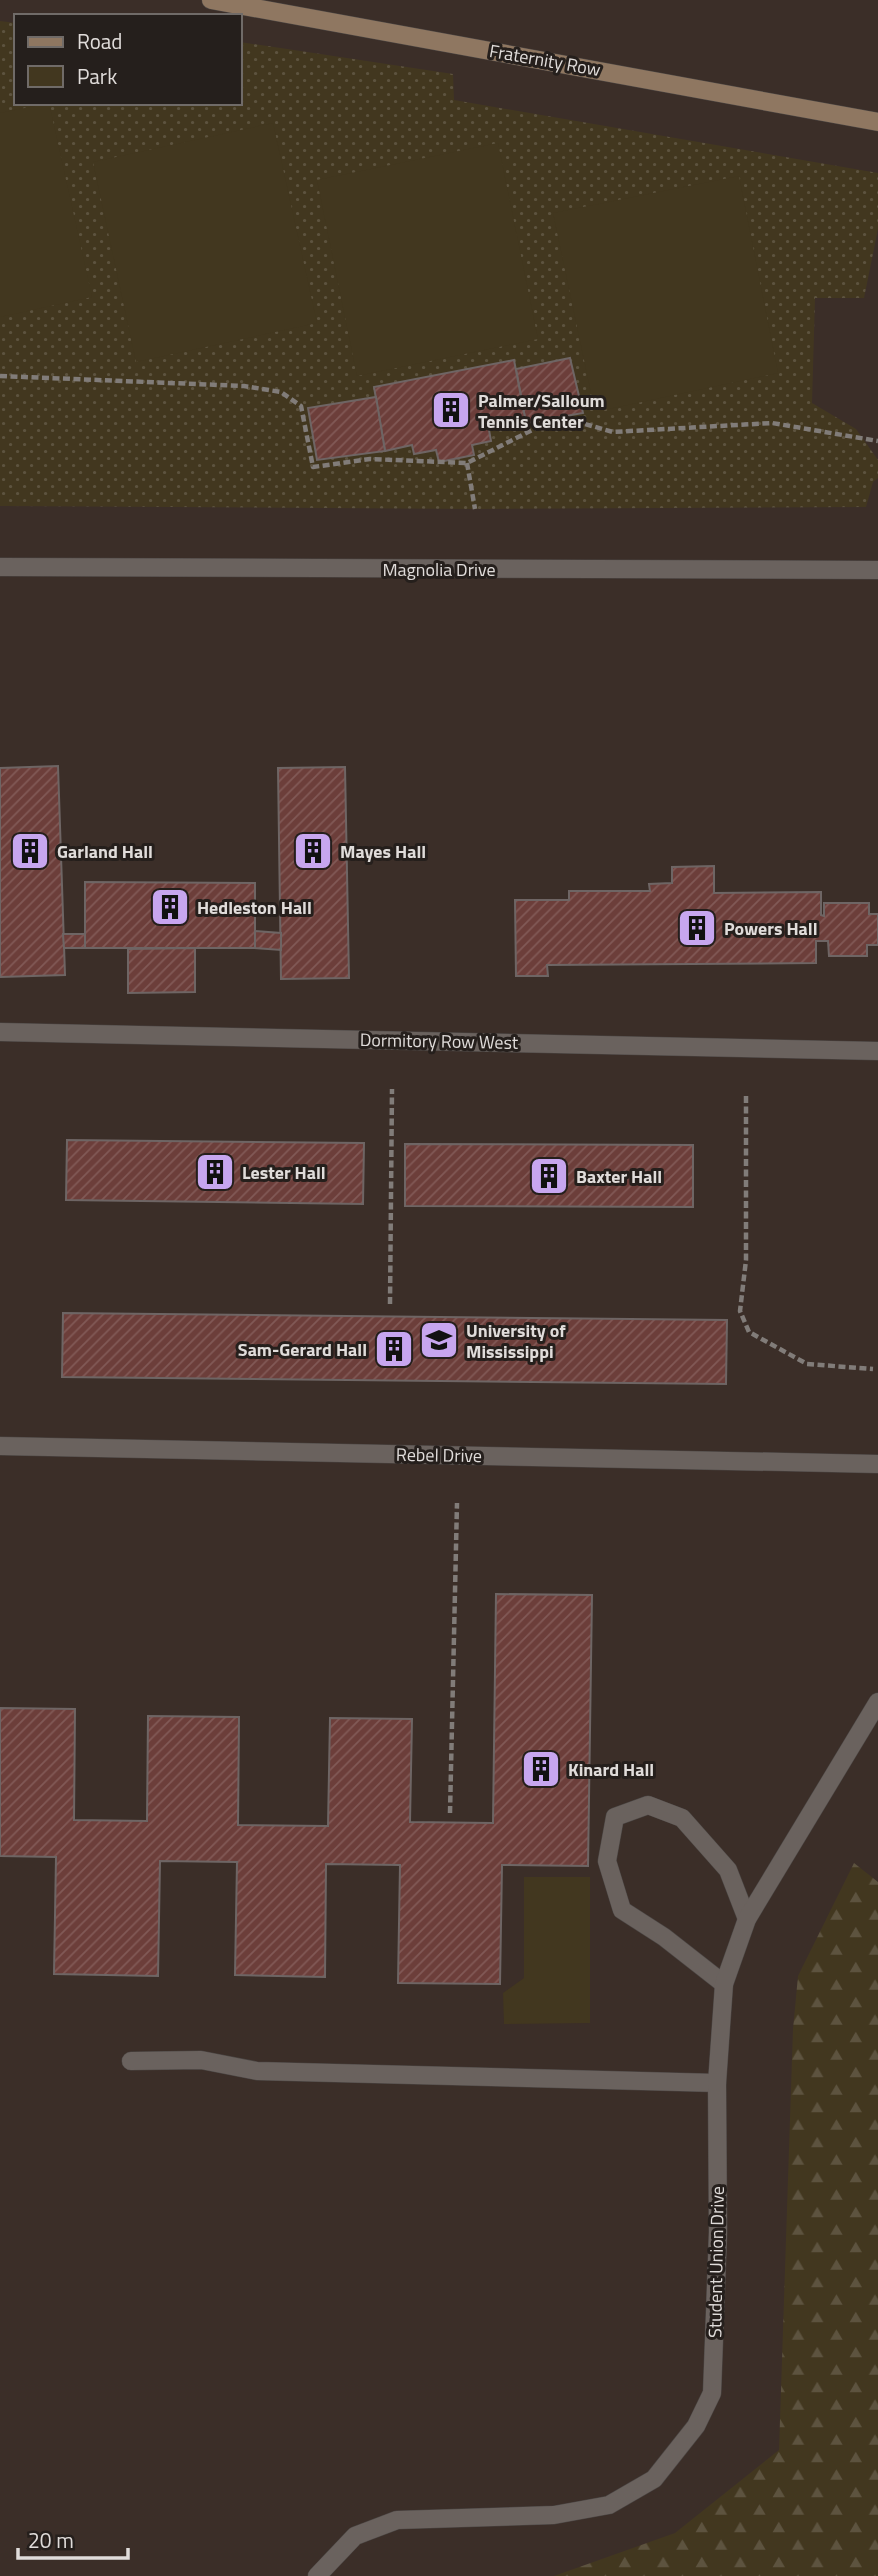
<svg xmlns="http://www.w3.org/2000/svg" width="878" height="2576" viewBox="0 0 878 2576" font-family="'Titillium Web',sans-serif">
<defs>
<pattern id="grass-dots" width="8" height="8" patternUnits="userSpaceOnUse" patternTransform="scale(1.75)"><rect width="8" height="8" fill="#42371f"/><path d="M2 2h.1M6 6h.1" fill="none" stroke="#5d533f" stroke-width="1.8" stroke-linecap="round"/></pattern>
<pattern id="forest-firs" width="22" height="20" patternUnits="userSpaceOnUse" patternTransform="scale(1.75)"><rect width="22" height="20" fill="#42371f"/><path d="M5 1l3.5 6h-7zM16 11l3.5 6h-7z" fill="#5d533f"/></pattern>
<pattern id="building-hatch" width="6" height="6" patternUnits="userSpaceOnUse" patternTransform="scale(1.75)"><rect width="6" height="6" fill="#6c3e3a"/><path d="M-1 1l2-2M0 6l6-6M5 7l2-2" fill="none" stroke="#815956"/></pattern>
</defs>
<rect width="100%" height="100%" fill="#2f2825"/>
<path fill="#3b2e28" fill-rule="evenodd" d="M 0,0 L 878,0 L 878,2576 L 0,2576 ZM 16,16 L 240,16 L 240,103 L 16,103 Z"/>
<polygon fill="url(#grass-dots)" points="0,21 16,23 16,103 240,103 240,42 453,74 454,100 878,173 878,229 864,298 815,298 812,403 856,429 878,460 878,478 873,482 866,507 475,509 0,506"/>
<polygon fill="url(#forest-firs)" points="854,1863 878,1882 878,2576 554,2576 675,2533 779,2450 793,2029 798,1976"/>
<g fill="#42371f">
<polygon points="49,103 92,297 0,317 0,113"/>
<polygon points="273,123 317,323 136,362 93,162"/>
<polygon points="498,143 538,339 357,376 317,180"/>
<polygon points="739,176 778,373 595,412 553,213"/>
<polygon points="524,1877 590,1877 590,2023 504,2024 503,1993 524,1978"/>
</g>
<g fill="url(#building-hatch)" stroke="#6e6564" stroke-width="2">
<polygon points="570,358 583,413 526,423 516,369"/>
<polygon points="514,360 526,423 489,430 491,441 472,445 474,455 439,462 436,450 414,454 412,445 385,451 374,387"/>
<polygon points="376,397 385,451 317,460 308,408"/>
<polygon points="58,766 65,975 0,977 0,768"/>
<polygon points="345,767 349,978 281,979 278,768"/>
<polygon points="714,866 714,893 821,892 821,915 824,916 824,903 869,903 869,914 878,914 878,945 867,945 867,956 829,956 828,941 816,941 816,963 547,965 548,976 516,976 515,900 569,900 569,891 650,891 649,884 672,883 672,867"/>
<polygon points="85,882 255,883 255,948 85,948"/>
<polygon points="255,931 281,933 281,950 255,948"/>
<polygon points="63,934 85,934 85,948 64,948"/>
<polygon points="195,948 195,992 128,993 128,949"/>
<polygon points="67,1140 364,1143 363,1204 66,1200"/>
<polygon points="405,1144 693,1145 693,1207 405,1206"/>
<polygon points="63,1313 727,1320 726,1384 62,1377"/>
<polygon points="496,1594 592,1595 588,1866 502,1865 500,1984 398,1983 400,1865 326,1864 325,1977 235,1975 237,1862 160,1861 158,1976 54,1974 56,1857 0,1856 0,1708 75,1709 74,1820 147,1821 148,1716 239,1717 238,1825 328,1826 330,1718 412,1719 410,1822 493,1823"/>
</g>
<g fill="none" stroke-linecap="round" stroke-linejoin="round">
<g stroke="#4b4644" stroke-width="19">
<g id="lane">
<polyline points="724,1984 664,1937 622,1910 607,1861 615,1817 648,1805 682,1818 728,1870 747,1919"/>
<polyline points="131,2061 201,2060 257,2071 717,2083"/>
</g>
</g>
<g stroke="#4b4644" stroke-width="19">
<g id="street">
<polyline points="0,567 878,570"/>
<polyline points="0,1032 878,1051"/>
<polyline points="0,1446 878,1464"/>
<polyline points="317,2576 355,2536 397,2520 554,2515 609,2505 654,2479 696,2426 712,2393 718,2232 717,2083 724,1984 747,1919 878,1702"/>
</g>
</g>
<g stroke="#4b4644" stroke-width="19">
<polyline id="secondary" points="211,0 878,122"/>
</g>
<g stroke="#817c79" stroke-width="4.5" stroke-dasharray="7 3.5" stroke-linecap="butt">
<polyline points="0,376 244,386 281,392 301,406 313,467 370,459 467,463 538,427 571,420 613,432 772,423 878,441"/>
<polyline points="467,463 475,509"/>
<polyline points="746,1096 746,1260 740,1311 749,1332 807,1364 873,1369"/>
<polyline points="390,1304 392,1089"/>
<polyline points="450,1813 457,1503"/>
</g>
<use href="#lane" stroke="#6a625e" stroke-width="18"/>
<use href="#street" stroke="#6a625e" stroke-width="18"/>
<use href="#secondary" stroke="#8f7761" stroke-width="18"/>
</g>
<defs>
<g id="building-square" transform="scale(2.0125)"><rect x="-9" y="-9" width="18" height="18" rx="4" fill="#c7a6ef" stroke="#251f1c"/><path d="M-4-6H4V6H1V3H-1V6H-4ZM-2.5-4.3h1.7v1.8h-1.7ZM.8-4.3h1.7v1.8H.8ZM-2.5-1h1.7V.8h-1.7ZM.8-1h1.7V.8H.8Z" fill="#111"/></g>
<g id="university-square" transform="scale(2.0125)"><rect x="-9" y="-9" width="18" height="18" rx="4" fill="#c7a6ef" stroke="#251f1c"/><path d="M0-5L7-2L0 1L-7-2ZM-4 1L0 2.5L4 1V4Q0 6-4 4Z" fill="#111"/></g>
</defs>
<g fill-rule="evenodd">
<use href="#building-square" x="451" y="410"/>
<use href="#building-square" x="30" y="851"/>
<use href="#building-square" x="313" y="851"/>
<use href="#building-square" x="170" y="907"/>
<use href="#building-square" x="697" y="928"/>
<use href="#building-square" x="215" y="1172"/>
<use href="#building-square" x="549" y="1176"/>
<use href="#university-square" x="439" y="1340"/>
<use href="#building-square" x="394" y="1349"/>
<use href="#building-square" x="541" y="1769"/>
</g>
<g text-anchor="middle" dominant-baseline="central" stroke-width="6" stroke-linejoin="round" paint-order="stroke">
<g font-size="18" fill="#e0dcda" stroke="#251f1c">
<text transform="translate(545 60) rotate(10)">Fraternity Row</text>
<text x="439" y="569">Magnolia Drive</text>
<text transform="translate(439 1041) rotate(1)">Dormitory Row West</text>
<text transform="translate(439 1455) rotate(1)">Rebel Drive</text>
<text transform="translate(716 2262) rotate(-89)">Student Union Drive</text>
</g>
<g font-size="18" font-weight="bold" fill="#e0dcda" stroke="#251f1c" text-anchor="start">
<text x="478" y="400">Palmer/Salloum<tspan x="478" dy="21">Tennis Center</tspan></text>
<text x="57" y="851">Garland Hall</text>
<text x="340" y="851">Mayes Hall</text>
<text x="197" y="907">Hedleston Hall</text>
<text x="724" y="928">Powers Hall</text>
<text x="242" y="1172">Lester Hall</text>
<text x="576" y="1176">Baxter Hall</text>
<text x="466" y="1330">University of<tspan x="466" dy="21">Mississippi</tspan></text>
<text x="367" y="1349" text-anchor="end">Sam-Gerard Hall</text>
<text x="568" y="1769">Kinard Hall</text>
</g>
</g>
<rect x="14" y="14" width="228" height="91" fill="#251f1c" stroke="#706b68" stroke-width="2"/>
<rect x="28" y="37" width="35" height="10" fill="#8f7761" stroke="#706b68" stroke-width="2"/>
<text x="77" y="49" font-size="21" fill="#e0dcda">Road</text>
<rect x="28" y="66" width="35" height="21" fill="#42371f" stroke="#706b68" stroke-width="2"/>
<text x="77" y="84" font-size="21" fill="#e0dcda">Park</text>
<path d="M18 2548v10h110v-10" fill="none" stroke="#e0dcda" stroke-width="3.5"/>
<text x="28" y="2548" font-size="21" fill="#e0dcda" stroke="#251f1c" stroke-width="5" paint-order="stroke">20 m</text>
</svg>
